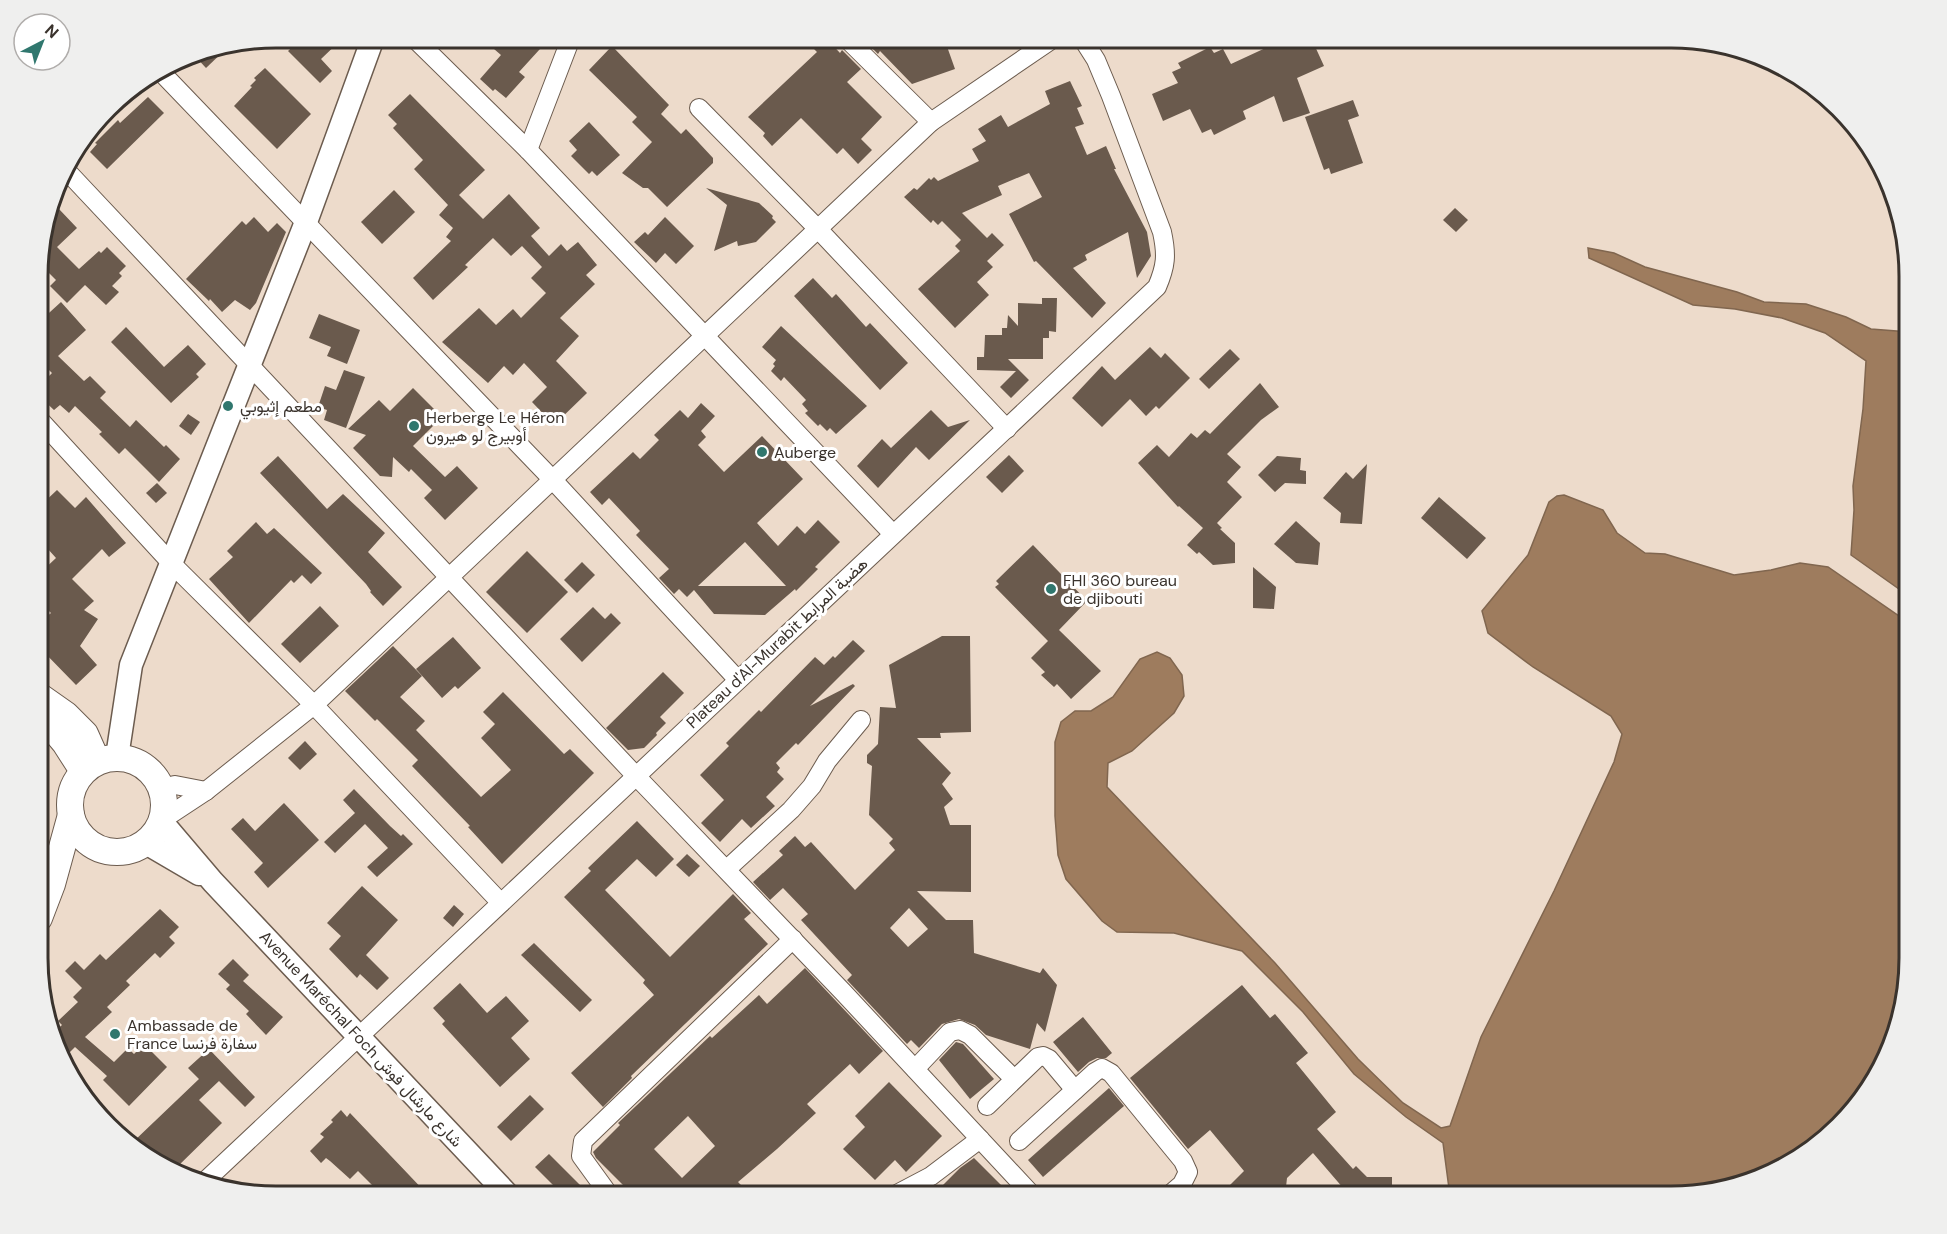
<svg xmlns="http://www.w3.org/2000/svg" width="1947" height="1234" viewBox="0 0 1947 1234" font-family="'DM Sans',Vazirmatn,sans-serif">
<rect width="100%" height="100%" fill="#eddbcb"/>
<g fill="#9e7c5e" stroke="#80664f" stroke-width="1.5">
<polygon points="1588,248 1614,253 1645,267 1737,292 1764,302 1806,304 1846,317 1871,329 1909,332 1909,596 1851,555 1854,510 1853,486 1863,409 1866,361 1825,333 1782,318 1735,309 1693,305 1589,258"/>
<polygon points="1564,495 1603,510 1617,533 1645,553 1665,554 1734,575 1771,570 1800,563 1828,567 1909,623 1909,974 1897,1035 1870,1090 1790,1165 1687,1196 1450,1196 1443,1143 1406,1117 1354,1074 1303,1012 1242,951 1174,933 1117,932 1102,921 1066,879 1058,855 1055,816 1055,742 1061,722 1075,711 1091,711 1113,697 1140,659 1157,652 1170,658 1182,675 1184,696 1174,713 1132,751 1108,763 1107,787 1275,963 1358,1059 1403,1103 1441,1128 1450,1126 1481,1037 1554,891 1614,762 1622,734 1611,716 1533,667 1488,633 1482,611 1528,555 1549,502 1557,496"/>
</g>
<g fill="#6a5a4d" fill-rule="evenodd">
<polygon points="302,38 343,38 321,59 332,71 320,83 288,51"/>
<polygon points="504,38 550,38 519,72 525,77 506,98 495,89 493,91 480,79 501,55 494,49"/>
<polygon points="826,38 840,53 842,50 861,69 847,82 882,117 861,139 872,150 858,164 843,148 837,154 801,118 772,146 763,136 765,133 748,117 817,52 814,49"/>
<polygon points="867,38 896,38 892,41 899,49 932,38 944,38 955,69 912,84 880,51 878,54 867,43 870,40"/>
<polygon points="1270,38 1308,38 1310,43 1313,42 1324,66 1297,78 1310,113 1283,122 1274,96 1243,111 1246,119 1214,135 1211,129 1202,133 1190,109 1163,121 1152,94 1178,83 1172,72 1181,68 1178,63 1210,47 1214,53 1223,49 1231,64 1274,44"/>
<polygon points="612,46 669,105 661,114 681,134 686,129 713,158 713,163 667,207 648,188 643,188 622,173 652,142 632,122 637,117 589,70"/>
<polygon points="228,47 206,68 193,54 205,51"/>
<polygon points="265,68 311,114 277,149 234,106 252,87 250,86 256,80 254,78"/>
<polygon points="1070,81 1082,106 1077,108 1084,124 1075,127 1087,155 1106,146 1116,169 1114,169 1147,232 1151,256 1137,278 1128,232 1085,255 1087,260 1073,268 1106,303 1092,318 1036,261 1034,262 1009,214 1042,197 1029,173 998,186 1002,195 962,213 987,238 992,233 1004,245 987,261 993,267 977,282 989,295 955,328 918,289 960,251 955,246 961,240 942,221 938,225 933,220 931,223 904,197 914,188 917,190 929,178 931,180 934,177 938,181 979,161 972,149 986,141 978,129 1001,115 1008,127 1050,104 1045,91"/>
<polygon points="410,94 485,170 459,195 483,219 509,194 540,228 531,236 549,256 561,244 567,251 578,242 597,265 586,275 595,284 560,318 579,336 556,361 587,393 554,425 532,402 547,387 524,363 513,375 504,366 488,383 442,342 479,308 496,325 513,309 521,318 546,293 531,278 542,267 522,246 511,256 493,238 465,265 468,267 433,300 413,278 451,241 446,237 453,228 439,215 448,205 414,169 423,160 393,128 397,124 388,115"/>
<polygon points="148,97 164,113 107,169 90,152 97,144 95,143 118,120 120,123"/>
<polygon points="1353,100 1359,116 1348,120 1363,163 1331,174 1329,168 1324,170 1305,117"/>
<polygon points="589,122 620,155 597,176 592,171 589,174 571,156 577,150 569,141"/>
<polygon points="706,188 759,203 773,216 772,218 776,222 756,242 738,246 737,241 714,251 727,205"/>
<polygon points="394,190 415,212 382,244 361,222"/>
<polygon points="1455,208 1468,220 1456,232 1443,220"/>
<polygon points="59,209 77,228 57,247 79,269 99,251 101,253 107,247 126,266 119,273 122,276 112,286 119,292 106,305 85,285 67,303 50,286 56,280 39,263 39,245 47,222"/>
<polygon points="254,217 268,232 277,223 286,232 256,303 250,310 235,300 222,312 210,299 209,301 186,279 242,221 246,225"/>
<polygon points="665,217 694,246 676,264 665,253 656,263 634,242 645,232 648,235"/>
<polygon points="813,278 832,298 836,294 866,327 870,323 908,363 880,390 794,296"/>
<polygon points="1042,298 1057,298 1056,332 1049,331 1049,338 1043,338 1043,359 1008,359 1029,380 1011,398 1000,387 1016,371 977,370 977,357 984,357 985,335 1002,335 1002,328 1007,328 1008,315 1018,326 1018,303 1042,304"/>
<polygon points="61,302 86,330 58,356 84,381 90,376 106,392 100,398 130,427 136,420 164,447 166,445 180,459 159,482 125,448 119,454 99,434 102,432 75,406 69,413 60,405 54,410 39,396 39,386 52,373 39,360 39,322"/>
<polygon points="319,314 360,330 347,364 327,356 331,347 309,338"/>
<polygon points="781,326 867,406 836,434 830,428 827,431 820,424 818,426 805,413 808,411 802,404 806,400 784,377 781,381 771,371 775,366 773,364 776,360 762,347"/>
<polygon points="126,327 164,367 188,345 206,364 196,374 199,377 171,403 111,342"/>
<polygon points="1150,347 1161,358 1165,353 1190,378 1159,409 1156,406 1146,416 1130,399 1102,427 1072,398 1102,366 1115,380"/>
<polygon points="1230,349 1240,359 1209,389 1199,379"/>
<polygon points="344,370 365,377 346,428 324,420 327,410 318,407 325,386 336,390"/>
<polygon points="1260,383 1279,407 1261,420 1227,454 1241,467 1227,482 1242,497 1217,523 1222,528 1220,529 1235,543 1235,563 1213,565 1199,552 1197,554 1187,545 1203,528 1179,506 1178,507 1138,463 1157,445 1169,457 1191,433 1197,438 1205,430 1210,434"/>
<polygon points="413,388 442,417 413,446 445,477 457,466 478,488 445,520 424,498 432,490 411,469 409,472 393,457 392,477 380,476 353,448 366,435 348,429 379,400 390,411"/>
<path d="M 701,403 L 715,416 L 701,431 L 706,437 L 698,445 L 724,472 L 762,436 L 803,479 L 757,523 L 778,546 L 797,526 L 805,534 L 818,520 L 840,542 L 815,567 L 818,569 L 796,591 L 795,589 L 765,615 L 714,614 L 694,590 L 687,597 L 679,589 L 674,594 L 659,578 L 669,569 L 636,535 L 640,531 L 609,498 L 602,505 L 590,492 L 633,452 L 640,459 L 659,440 L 654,435 L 680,410 L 688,418 ZM 745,542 L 786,586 L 698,586 L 699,585 Z"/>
<polygon points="931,410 948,427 970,420 929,460 916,447 878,488 857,466 882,439 891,448"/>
<polygon points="188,414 200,422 191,435 179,426"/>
<polygon points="1009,455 1024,471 1002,493 986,477"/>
<polygon points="278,456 327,509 343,494 385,533 368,552 402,587 383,606 370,592 371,591 366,584 260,473"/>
<polygon points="1277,456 1301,458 1300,470 1306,471 1306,484 1285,483 1275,492 1258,475"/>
<polygon points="1367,464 1362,524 1340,523 1341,513 1323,498 1346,472 1353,479"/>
<polygon points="157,483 167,493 156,503 146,493"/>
<polygon points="57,490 75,508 86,497 126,543 109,557 102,549 72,579 94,601 84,610 98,619 80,646 97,665 76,685 39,647 39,623 51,613 39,601 39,574 56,558 39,539 39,507"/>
<polygon points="1439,497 1486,538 1467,559 1421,518"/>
<polygon points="1296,521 1320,543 1318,565 1296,563 1274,544"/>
<polygon points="256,522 267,534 274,528 322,573 311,584 302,575 294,583 291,580 249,623 209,579 233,557 227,551"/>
<polygon points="1033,545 1087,601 1059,630 1101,671 1071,699 1057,684 1054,687 1041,675 1045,672 1031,658 1048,641 995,587 999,584 996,581"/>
<polygon points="527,551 568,592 527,633 486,592"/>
<polygon points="582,562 595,575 577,593 564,580"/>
<polygon points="1253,567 1276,587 1274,609 1253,608"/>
<polygon points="320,606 339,626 300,663 281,644"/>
<polygon points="593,607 605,619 611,613 621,623 582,662 560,639"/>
<path d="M 942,636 L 970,636 L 971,732 L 940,733 L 941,738 L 917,738 L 951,773 L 942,784 L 953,799 L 944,807 L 950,825 L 971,825 L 971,892 L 917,891 L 946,920 L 973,920 L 974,953 L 1040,973 L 1043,968 L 1057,985 L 1045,1032 L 1037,1023 L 1030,1049 L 986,1035 L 975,1025 L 959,1019 L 942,1024 L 919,1048 L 911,1040 L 907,1044 L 847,980 L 852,975 L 801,920 L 808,914 L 783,888 L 770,900 L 753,882 L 783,855 L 779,851 L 795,836 L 805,847 L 811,842 L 855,890 L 895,850 L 889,843 L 893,839 L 869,815 L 872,766 L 867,763 L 867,755 L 878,744 L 880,707 L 896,708 L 889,665 ZM 909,908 L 928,929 L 908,947 L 890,928 Z"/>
<polygon points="453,637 481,668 458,689 455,686 442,698 416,669"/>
<polygon points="853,640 865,651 810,706 853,684 855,686 798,745 796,743 776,763 780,768 777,772 784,779 766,797 775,806 751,828 742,819 720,842 701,823 724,800 700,775 729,746 726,743 759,710 761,712 815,657 824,665 833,656 835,658"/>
<polygon points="393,646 422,676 400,697 425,721 416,730 481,797 511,770 481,738 495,724 483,712 503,692 564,754 570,749 594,773 502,864 468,827 470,826 412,766 418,760 377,719 375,721 345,691"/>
<polygon points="663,672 684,693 660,717 666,723 656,733 657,735 644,748 628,750 606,728"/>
<polygon points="305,741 317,754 300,770 288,758"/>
<polygon points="354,789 390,826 401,836 403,834 413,844 377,877 367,867 388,848 365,824 335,853 324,842 355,813 343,800"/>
<polygon points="284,803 319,840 268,888 254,872 263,863 231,829 243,818 255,831"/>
<polygon points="637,821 674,859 656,877 637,859 605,890 670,957 733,894 751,913 744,919 768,944 631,1076 632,1078 603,1107 571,1073 654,995 643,983 645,980 564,897 591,871 588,868"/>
<polygon points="687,854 700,866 689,877 676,865"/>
<polygon points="362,886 398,920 366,955 389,978 377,990 360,974 357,978 329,949 341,936 327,923"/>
<polygon points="454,905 464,914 453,927 443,918"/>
<polygon points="160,909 179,927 169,937 175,943 160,958 155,953 126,981 130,985 107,1007 112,1012 85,1037 114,1062 128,1048 134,1054 144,1044 167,1067 129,1106 103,1080 107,1076 75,1047 67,1055 59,1047 54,1032 62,1025 58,1021 78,1002 73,997 82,988 65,971 75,961 84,970 100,954 106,960"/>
<polygon points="534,943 592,1000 580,1012 521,955"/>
<polygon points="233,959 249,975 243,981 283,1017 266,1035 246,1014 249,1011 226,989 230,985 218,974"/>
<path d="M 805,968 L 883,1051 L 859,1074 L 850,1064 L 807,1104 L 816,1113 L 777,1149 L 738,1182 L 741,1185 L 729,1196 L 634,1196 L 596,1158 L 593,1152 L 620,1125 L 618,1123 L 710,1036 L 712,1038 L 759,995 L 767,1004 ZM 688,1116 L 715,1146 L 682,1178 L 654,1149 Z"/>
<polygon points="460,983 487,1013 506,996 529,1021 511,1038 530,1059 500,1087 442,1024 445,1021 433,1008"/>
<polygon points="1242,985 1270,1018 1275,1014 1308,1053 1296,1063 1336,1112 1317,1129 1353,1169 1356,1166 1367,1177 1392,1177 1392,1193 1358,1192 1350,1196 1313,1153 1287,1178 1285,1196 1219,1196 1244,1171 1210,1130 1188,1149 1130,1078"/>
<polygon points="1083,1017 1112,1053 1106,1058 1097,1058 1089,1062 1078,1072 1053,1042"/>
<polygon points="956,1042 963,1044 994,1079 970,1099 939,1060"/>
<polygon points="209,1049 255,1097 245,1107 219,1081 199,1100 222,1123 174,1170 150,1160 133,1142 199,1079 188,1068"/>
<polygon points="889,1082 942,1136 906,1172 895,1160 875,1180 843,1149 865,1127 855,1116"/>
<polygon points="1109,1088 1124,1106 1043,1177 1028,1160"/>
<polygon points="530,1095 544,1109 511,1141 497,1127"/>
<polygon points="341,1110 347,1117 350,1113 429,1196 395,1196 388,1190 386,1192 381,1187 377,1190 358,1171 350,1179 330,1161 326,1158 321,1163 310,1151 324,1137 320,1134 333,1122 331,1120"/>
<polygon points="549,1154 591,1196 564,1196 535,1167"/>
<polygon points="974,1158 1012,1196 932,1196 960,1168"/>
</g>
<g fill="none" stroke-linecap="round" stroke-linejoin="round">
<g stroke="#6c5c4f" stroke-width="20">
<g id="minor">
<polyline points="414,38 528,150 893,534"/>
<polyline points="160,71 552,479 738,680"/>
<polyline points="699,108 817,228 1007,429"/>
<polyline points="931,122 1054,38"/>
<polyline points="528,150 571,38"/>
<polyline points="64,168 636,776 843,992 1033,1196"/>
<polyline points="39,419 172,564 314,705 501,903"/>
<polyline points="162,788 175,785 206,791"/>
<polyline points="162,820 206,791 314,705 931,122 846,38"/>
<polyline points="727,869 791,810 812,786 827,761 861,720"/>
<polyline points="915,1069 950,1032 960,1030 970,1035 1014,1079"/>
<polyline points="987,1106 1038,1057 1043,1056 1049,1059 1075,1090"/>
<polyline points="1019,1141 1095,1072 1102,1068 1111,1073 1183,1161 1188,1172 1182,1184 1168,1196"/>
<path d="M 203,1183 L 1157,287 C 1166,266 1167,255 1162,232 L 1111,96 L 1096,60 L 1082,38"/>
<polyline points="610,1196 581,1156 583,1141 793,939"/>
<polyline points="893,1196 931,1176 980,1139"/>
</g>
</g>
<g stroke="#6c5c4f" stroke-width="25">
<g id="tertiary">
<polyline points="117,757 131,665 306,222 373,38"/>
<polyline points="162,822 213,882 509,1196"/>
<polyline points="146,843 199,874"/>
</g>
</g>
<g stroke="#6c5c4f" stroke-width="28">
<g id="secondary">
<polyline points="39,696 66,715 85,734 97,761"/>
<polyline points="39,712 65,743 83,771"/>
<circle cx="117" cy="805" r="47"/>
<polyline points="39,918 52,884 71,815"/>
</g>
</g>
<use href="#minor" stroke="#fff" stroke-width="18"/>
<use href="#tertiary" stroke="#fff" stroke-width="22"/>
<use href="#secondary" stroke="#fff" stroke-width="26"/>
</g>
<g fill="#30776e" stroke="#fff" stroke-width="2">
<circle cx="228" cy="406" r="6"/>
<circle cx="414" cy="426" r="6"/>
<circle cx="762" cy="452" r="6"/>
<circle cx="1051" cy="589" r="6"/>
<circle cx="115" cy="1034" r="6"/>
</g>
<g text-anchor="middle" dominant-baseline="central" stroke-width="6" stroke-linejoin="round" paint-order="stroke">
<g font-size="16" fill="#3a332d" stroke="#fff" text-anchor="start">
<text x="240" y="406">مطعم إثيوبي</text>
<text x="426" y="417">Herberge Le Héron<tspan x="426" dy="18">أوبيرج لو هيرون</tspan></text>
<text x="774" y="452">Auberge</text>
<text x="1063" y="580">FHI 360 bureau<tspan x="1063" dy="18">de djibouti</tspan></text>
<text x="127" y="1025">Ambassade de<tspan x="127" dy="18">France سفارة فرنسا</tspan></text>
</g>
<g font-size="16" fill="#3a332d" stroke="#fff">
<text transform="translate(777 643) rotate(-43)">Plateau d'Al-Murabit هضبة المرابط</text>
<text transform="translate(361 1039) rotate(47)">Avenue Maréchal Foch شارع مارشال فوش</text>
</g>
</g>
<path d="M0 0H1947V1234H0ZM276 48H1671A228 228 0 0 1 1899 276V958A228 228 0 0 1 1671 1186H276A228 228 0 0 1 48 958V276A228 228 0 0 1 276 48Z" fill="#efefee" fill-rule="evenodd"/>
<path fill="none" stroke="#3a332d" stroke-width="3" d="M276 48H1671A228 228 0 0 1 1899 276V958A228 228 0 0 1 1671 1186H276A228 228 0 0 1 48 958V276A228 228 0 0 1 276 48Z"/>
<g transform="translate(42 42) rotate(42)"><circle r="28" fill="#ffffff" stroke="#b0adab" stroke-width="1.5"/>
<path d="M0-4.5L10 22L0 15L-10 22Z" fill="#30776e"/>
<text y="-9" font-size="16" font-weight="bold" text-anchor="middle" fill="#3a332d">N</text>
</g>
</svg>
